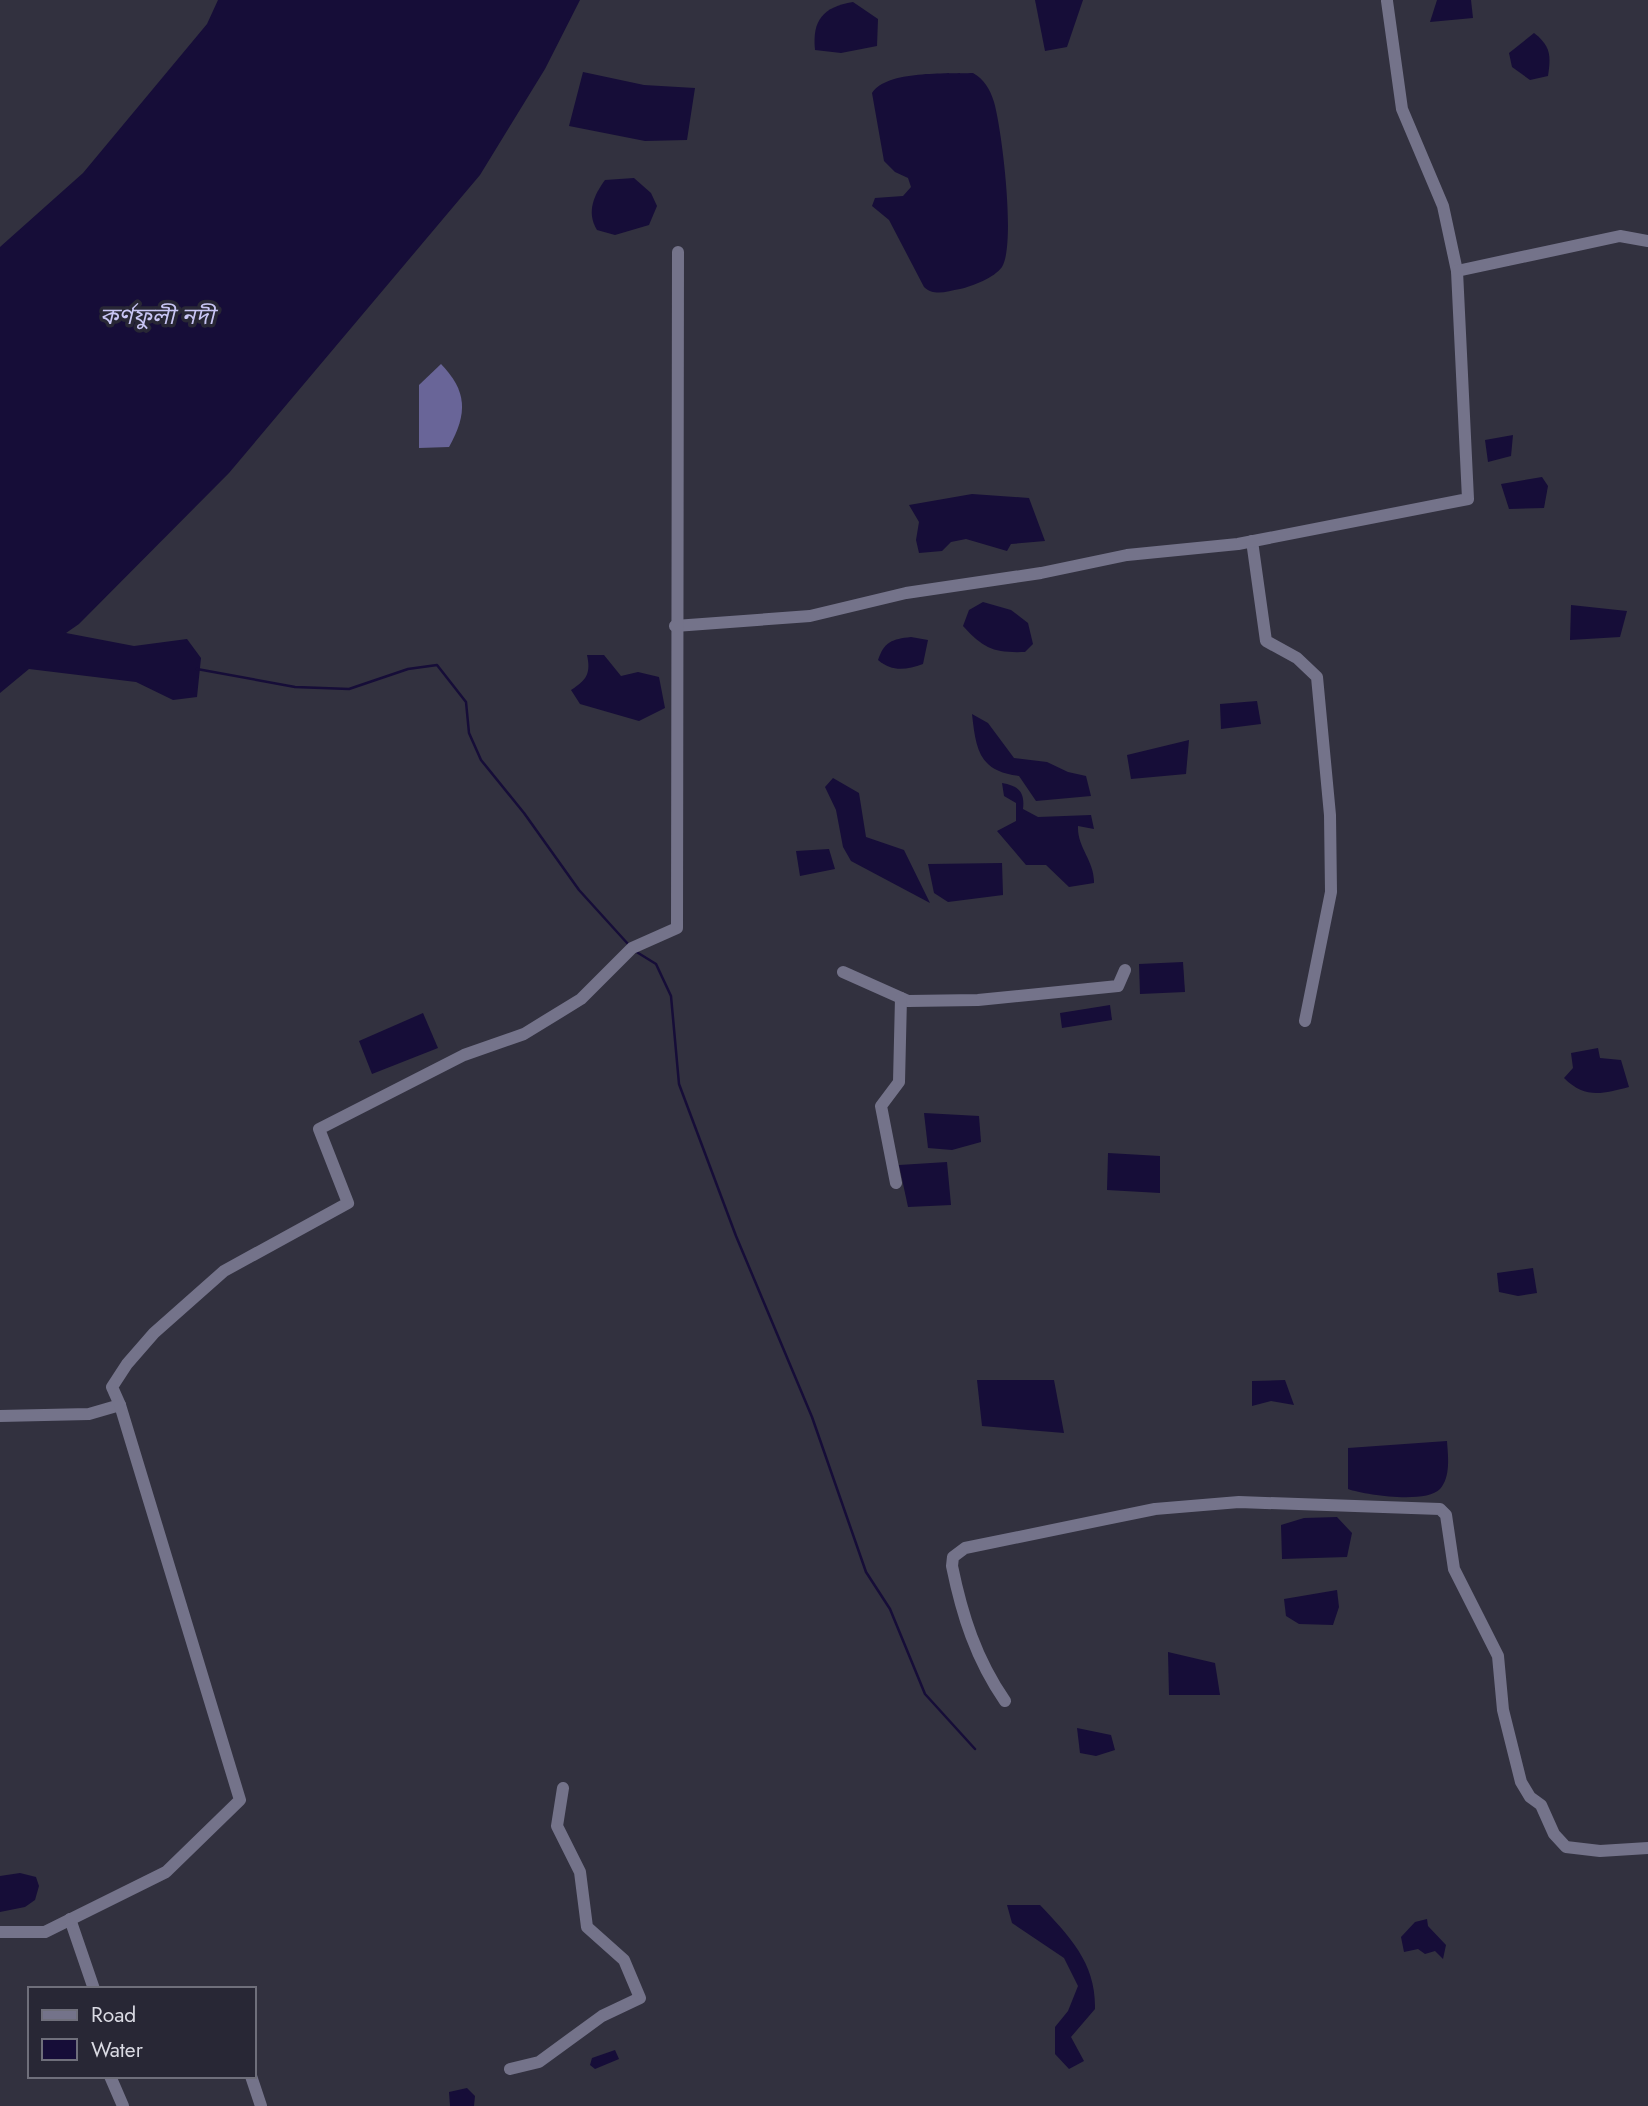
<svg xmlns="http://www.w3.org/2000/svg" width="1648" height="2106" viewBox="0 0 1648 2106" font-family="Jost,'Noto Sans Bengali',sans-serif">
<rect width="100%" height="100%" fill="#32313f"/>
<path fill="#696598" d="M 441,364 C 467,391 468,413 449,447 L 419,448 L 419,385 Z"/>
<g fill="#160d38">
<polygon points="218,0 580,0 545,69 480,175 229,473 79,624 66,633 134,646 187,639 201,658 197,697 173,700 136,682 29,669 0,693 0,247 83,173 207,24"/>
<polygon points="1035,0 1083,0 1067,47 1045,51"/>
<polygon points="1437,0 1471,0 1473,18 1430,22"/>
<path d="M 853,2 L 878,19 L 877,46 L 841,53 L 815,50 C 812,20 823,7 853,2 Z"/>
<path d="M 1534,33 C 1551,46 1551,56 1548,76 L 1530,80 L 1512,67 L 1509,53 Z"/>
<polygon points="583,72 644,85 695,88 687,140 645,141 569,126"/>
<path d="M 973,73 C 984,79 990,89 994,102 C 1002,130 1016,244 1002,267 C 994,278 973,286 960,289 C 947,291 935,297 924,287 L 889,220 L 872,206 L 875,198 L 903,196 L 911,187 L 908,178 L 895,172 L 884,161 L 872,93 C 887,70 947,74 973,73 Z"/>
<path d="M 634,178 L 651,193 L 657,206 L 649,225 L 615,235 L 597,230 C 586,212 594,195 605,180 Z"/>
<polygon points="1513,435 1511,456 1488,462 1485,440"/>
<polygon points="1542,477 1548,486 1544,508 1509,509 1501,484"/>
<polygon points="972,494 1029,498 1045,541 1011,544 1007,551 966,539 951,542 942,551 919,553 916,540 919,522 909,505"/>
<path d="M 983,602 L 1011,610 L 1028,623 L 1033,644 L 1025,652 C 994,653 984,649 963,626 L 969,610 Z"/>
<polygon points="1571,605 1627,611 1620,637 1570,640"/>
<path d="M 911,637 L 928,640 L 923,664 C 906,670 892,672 878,660 C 884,642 892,639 911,637 Z"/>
<path d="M 587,655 L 604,655 L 621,676 L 638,672 L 659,677 L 665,708 L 639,721 L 580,704 L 571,690 C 587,680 591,673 587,655 Z"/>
<polygon points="1257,701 1261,724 1221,729 1220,704"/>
<path d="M 972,714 L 988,723 L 1014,758 L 1047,762 L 1068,772 L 1086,776 L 1091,796 L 1036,801 L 1019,776 C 979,771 976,750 972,714 Z"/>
<polygon points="1189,740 1186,774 1131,779 1127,755"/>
<polygon points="833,778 859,793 866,837 904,850 930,903 851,861 843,847 836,810 825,787"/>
<path d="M 1002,783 C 1019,786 1025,792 1023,809 L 1038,817 L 1091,815 L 1094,829 L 1078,826 C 1077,848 1095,861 1094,883 L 1069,887 L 1046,865 L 1026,865 L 997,831 L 1016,821 L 1016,803 L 1004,796 Z"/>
<polygon points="829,849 835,869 800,876 796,851"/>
<polygon points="1002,863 1003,895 948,902 934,893 928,864"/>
<polygon points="1183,962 1185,992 1140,994 1139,964"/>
<polygon points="1110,1005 1112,1020 1062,1028 1060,1013"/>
<polygon points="423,1013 438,1048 372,1074 359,1041"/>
<path d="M 1598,1048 L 1600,1058 L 1621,1060 L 1629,1087 C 1602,1094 1585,1099 1564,1078 L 1573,1068 L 1571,1053 Z"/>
<polygon points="924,1113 979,1116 981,1142 952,1150 928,1148"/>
<polygon points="1108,1153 1160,1156 1160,1193 1107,1190"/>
<polygon points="947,1162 951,1205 908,1207 899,1165"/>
<polygon points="1533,1268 1537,1293 1518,1296 1499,1292 1497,1273"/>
<polygon points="977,1380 1054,1380 1064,1433 982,1426"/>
<polygon points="1285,1380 1294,1405 1271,1401 1252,1406 1252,1381"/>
<path d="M 1447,1441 C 1448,1456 1451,1477 1440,1489 C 1426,1504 1365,1495 1348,1489 L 1348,1448 Z"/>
<polygon points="1337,1517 1352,1533 1347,1557 1282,1559 1281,1525 1304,1518"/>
<polygon points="1337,1590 1339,1607 1333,1625 1299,1624 1286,1616 1284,1599"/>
<polygon points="1168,1652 1215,1663 1220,1695 1169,1695"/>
<polygon points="1077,1728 1111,1735 1115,1750 1096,1756 1080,1753"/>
<polygon points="20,1873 36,1877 39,1886 35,1900 25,1907 0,1912 0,1876"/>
<path d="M 1040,1905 C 1070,1937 1096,1963 1095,2009 L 1071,2037 L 1084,2061 L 1069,2069 L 1055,2054 L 1055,2027 L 1068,2011 L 1078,1986 L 1064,1958 L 1012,1923 L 1007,1905 Z"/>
<polygon points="1427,1919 1428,1926 1446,1945 1443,1959 1435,1951 1425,1954 1418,1949 1404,1952 1401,1937 1415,1922"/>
<polygon points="615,2050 619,2059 595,2069 590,2065 592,2058"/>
<polygon points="467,2088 475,2096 474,2106 450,2106 449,2092"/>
</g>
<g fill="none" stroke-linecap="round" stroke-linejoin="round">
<g stroke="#160d38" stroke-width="2.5">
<polyline points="197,669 295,687 349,689 408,669 437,665 466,702 469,733 481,760 524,813 579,890 628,944"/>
<polyline points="635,951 656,964 671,996 679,1084 736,1236 812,1417 866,1572 890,1609 925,1694 975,1749"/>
</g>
<g stroke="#74738a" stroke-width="12">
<polyline points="1387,1 1402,109 1443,206 1457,271"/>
<polyline points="1252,541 1266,641 1297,658 1317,677 1330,815 1331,892 1305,1021"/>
<polyline points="675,626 810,616 906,593 1041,573 1127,555 1238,544 1468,499 1457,271 1620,236 1648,241"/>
<polyline points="843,972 908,1001 978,1000 1118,986 1125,970"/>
<polyline points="896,1183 881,1106 899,1082 901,998"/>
<polyline points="0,1416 89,1414 120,1405"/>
<path d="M 1005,1701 C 976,1659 962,1615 952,1566 L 953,1557 L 965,1548 L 1155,1509 L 1239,1502 L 1440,1509 L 1446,1515 L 1454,1569 L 1498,1656 L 1503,1710 L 1521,1782 L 1530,1797 L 1541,1805 L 1554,1834 L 1566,1847 L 1600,1851 L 1648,1848"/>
<polyline points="70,1919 94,1989"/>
<polyline points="0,1932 45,1932 166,1872 240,1800 120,1405 112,1387 127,1364 154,1333 224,1271 348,1203 319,1129 464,1055 524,1034 581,999 632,948 677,928 678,252"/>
<polyline points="510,2069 539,2062 602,2016 640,1998 624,1960 587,1927 580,1872 557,1826 563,1788"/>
<polyline points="110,2076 123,2106"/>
<polyline points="251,2076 261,2106"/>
</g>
</g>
<g text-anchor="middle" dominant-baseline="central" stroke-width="7" stroke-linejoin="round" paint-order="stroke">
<g font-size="23" font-style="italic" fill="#c8c5f4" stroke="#282735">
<text x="157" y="316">কর্ণফুলী নদী</text>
</g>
</g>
<rect x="28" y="1987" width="228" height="91" fill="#282735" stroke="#6f6f7b" stroke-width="2"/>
<rect x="42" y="2010" width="35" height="10" fill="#74738a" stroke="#6f6f7b" stroke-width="2"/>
<text x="91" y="2022" font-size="21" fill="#dadae3">Road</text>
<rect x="42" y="2039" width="35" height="21" fill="#160d38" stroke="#6f6f7b" stroke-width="2"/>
<text x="91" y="2057" font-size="21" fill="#dadae3">Water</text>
</svg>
